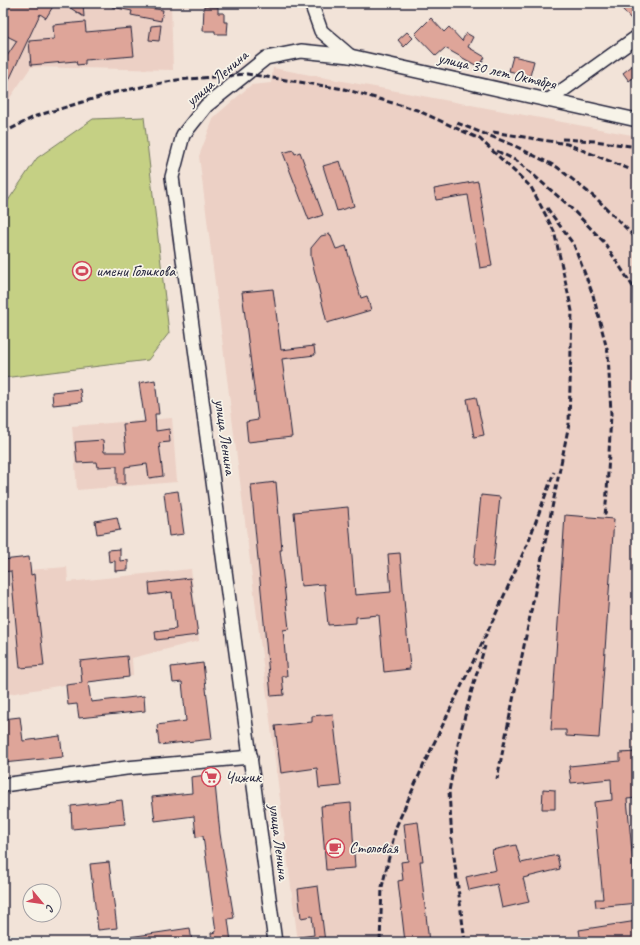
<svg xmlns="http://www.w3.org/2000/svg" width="640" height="945" viewBox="0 0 640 945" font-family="Caveat,sans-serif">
<rect width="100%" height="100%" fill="#f2e3d8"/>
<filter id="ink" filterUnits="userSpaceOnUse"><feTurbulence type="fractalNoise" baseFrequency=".025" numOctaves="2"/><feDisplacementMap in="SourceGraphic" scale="8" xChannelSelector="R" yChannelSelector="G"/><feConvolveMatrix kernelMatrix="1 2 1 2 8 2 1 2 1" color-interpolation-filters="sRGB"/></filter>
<g filter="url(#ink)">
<g fill="#ecd0c5">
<polygon points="3,3 171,3 173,70 31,67 3,108"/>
<polygon points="273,68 637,136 637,942 298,942 199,156 214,117 251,85 271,83"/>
<polygon points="172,418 177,482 77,490 72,426"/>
<polygon points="67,567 68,582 191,569 199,641 132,658 133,676 70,684 3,695 3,572"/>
</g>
<polygon fill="#c5d084" stroke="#747960" points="144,117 169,333 148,360 3,378 3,208 37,158 93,119"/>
<g fill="#dea599" stroke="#22223b">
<polygon points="3,3 55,3 46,18 40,14 3,93 3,62 17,41 3,34"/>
<polygon points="63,3 83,3 84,17"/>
<polygon points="113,3 141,3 140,7 163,10 161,21 131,15 132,11 112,7"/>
<polygon points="617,3 637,3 637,14 631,19"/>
<polygon points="204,6 218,7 218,13 224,13 224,22 228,22 227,34 215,34 215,31 203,31"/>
<polygon points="431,18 444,32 449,27 462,41 466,33 473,37 468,47 485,57 479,67 445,48 436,56 415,34"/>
<polygon points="85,22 86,32 131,28 134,56 85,60 85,64 77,65 76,61 31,65 29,41 54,39 53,25"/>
<polygon points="161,25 159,41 149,40 151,26"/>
<polygon points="407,32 413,38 404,47 398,40"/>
<polygon points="513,56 534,61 530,76 509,71"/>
<polygon points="637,62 637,75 629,81 623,73"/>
<polygon points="293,150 295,154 300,152 323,215 309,220 283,153"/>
<polygon points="340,161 354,206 337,211 323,166"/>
<polygon points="478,181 492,266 480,268 468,195 436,200 434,189"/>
<polygon points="330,234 336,249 346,246 361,298 367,296 371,310 327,323 311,257 311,248 321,236"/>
<polygon points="273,289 281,350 314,346 315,355 282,359 292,437 248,442 246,422 258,420 242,292"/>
<polygon points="155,380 159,414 155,414 156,431 169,429 170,442 159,443 163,476 149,478 147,464 125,467 125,484 117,484 117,466 97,467 96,462 77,463 75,442 103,440 104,452 126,452 123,424 145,422 139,383"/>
<polygon points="80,389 82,402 53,405 52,392"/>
<polygon points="476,397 484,435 474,437 467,399"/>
<polygon points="276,482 282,550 280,550 289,629 283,630 287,676 282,676 284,695 271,696 251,485"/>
<polygon points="178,491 184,534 169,536 164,493"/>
<polygon points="481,495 500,497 493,567 474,565"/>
<polygon points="348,507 355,595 391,592 388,554 400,553 410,669 384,672 379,615 356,617 356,623 328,625 324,584 301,586 294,512"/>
<polygon points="565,515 614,519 599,738 566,736 566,730 551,730"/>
<polygon points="117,517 120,530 97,534 95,521"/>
<polygon points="120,549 120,561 128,560 128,570 115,571 115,561 109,562 108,550"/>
<polygon points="29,557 31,575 34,574 44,666 20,668 11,571 3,572 3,560"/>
<polygon points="190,578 198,635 156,640 155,632 176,629 172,592 150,595 149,583"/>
<polygon points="127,656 129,677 88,682 91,702 144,696 145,711 79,718 77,704 68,705 66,685 82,683 80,661"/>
<polygon points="203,663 212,739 159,745 157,725 186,721 182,682 173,683 171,667"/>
<polygon points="333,714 341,786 319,788 317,768 281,773 275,726 312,722 312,716"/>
<polygon points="20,717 23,741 60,736 63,757 3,763 3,719"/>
<polygon points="637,752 637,798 627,799 635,883 637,883 637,903 596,907 595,899 603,899 594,802 612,800 611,779 571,783 569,766 620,761 620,753"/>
<polygon points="214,774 220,834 234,918 228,919 231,942 212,942 211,933 216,932 203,836 196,837 194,816 155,821 152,797 192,793 191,777"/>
<polygon points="543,789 555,790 555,809 542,809"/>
<polygon points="122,800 125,824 72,829 71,806"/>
<polygon points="351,803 355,868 326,870 321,806"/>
<polygon points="418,822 423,861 420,861 429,942 405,942 398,881 403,880 401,862 408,861 404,824"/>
<polygon points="516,845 521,863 557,855 560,869 523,878 529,902 502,908 497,884 469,890 466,877 496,870 492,850"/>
<polygon points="109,862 117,928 98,930 90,864"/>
<polygon points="318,886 325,942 299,942 299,937 314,935 312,916 301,918 298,889"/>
<polygon points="637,921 637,942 581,942 579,930"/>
<polygon points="190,928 192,942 129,942 129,937"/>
</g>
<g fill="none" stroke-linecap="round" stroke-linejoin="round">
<g stroke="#22223b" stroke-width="16">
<g id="minor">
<polyline points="311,3 321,31 350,56"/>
<polyline points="549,100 637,37"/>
<polyline points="3,785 126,768 251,757"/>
<polyline points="3,941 3,942"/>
<polyline points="275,942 172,177 183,135 206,106 266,58 301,51 350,56 637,120"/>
</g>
</g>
<use href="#minor" stroke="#f7f3e8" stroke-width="13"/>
<g stroke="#22223b" stroke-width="3" stroke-dasharray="6 3" stroke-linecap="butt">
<polyline points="457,123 513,145 557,167 598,200 637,239"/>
<polyline points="493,132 567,144 629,169"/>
<polyline points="3,133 36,116 116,92 177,80 247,74 344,89 417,110 480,139 531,187 554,231 572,311 569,424 497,779"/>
<polyline points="562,139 595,141 637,147"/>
<polyline points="497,151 517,161 567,204 604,242 637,293"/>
<polyline points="547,208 574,245 593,295 608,353 611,414 607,492 605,516"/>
<polyline points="380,942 382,887 396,827 425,762 494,618 529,540 554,472"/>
<polyline points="465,942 452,841 449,791 460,734 473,686 485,646"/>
</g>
</g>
</g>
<defs>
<g id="stadium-ring" transform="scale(1)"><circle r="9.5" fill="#f7f3e8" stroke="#d1495b" stroke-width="1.5"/><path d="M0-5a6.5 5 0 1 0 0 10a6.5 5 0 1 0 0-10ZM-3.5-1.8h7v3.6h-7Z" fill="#d1495b"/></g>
<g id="supermarket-ring" transform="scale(1)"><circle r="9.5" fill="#f7f3e8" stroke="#d1495b" stroke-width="1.5"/><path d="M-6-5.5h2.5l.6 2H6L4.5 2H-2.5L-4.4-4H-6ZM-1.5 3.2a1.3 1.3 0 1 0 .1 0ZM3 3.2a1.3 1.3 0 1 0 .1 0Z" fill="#d1495b"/></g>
<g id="cafe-ring" transform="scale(1)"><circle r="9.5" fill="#f7f3e8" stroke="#d1495b" stroke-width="1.5"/><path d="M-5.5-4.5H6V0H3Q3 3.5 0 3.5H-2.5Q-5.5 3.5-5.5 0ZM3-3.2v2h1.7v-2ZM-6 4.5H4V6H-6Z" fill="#d1495b"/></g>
</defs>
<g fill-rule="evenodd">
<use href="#stadium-ring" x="82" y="271"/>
<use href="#supermarket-ring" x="211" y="777"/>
<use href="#cafe-ring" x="335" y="848"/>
</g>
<g text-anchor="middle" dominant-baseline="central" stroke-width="3.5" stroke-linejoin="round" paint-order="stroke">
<g font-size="16" fill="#22223b" stroke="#f7f3e8">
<text transform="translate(497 71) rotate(13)">улица 30 лет Октября</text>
<text transform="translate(217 78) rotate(-41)">улица Ленина</text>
<text transform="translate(225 437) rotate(82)">улица Ленина</text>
<text transform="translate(279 842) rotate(83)">улица Ленина</text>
</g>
<g font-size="16" fill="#22223b" stroke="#f7f3e8" text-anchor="start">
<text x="96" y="271">имени Голикова</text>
<text x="225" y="777">Чижик</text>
<text x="349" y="848">Столовая</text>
</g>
</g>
<rect width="640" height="945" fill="none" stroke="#f7f3e8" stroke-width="16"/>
<rect x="8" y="8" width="624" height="929" fill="none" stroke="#22223b" stroke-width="1.5" filter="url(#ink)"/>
<g transform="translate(42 903) rotate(119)"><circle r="19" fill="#f7f3e8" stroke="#a29fa3"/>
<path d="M0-3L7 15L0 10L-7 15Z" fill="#d1495b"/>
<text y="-6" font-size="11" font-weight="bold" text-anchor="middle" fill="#22223b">С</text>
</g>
</svg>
